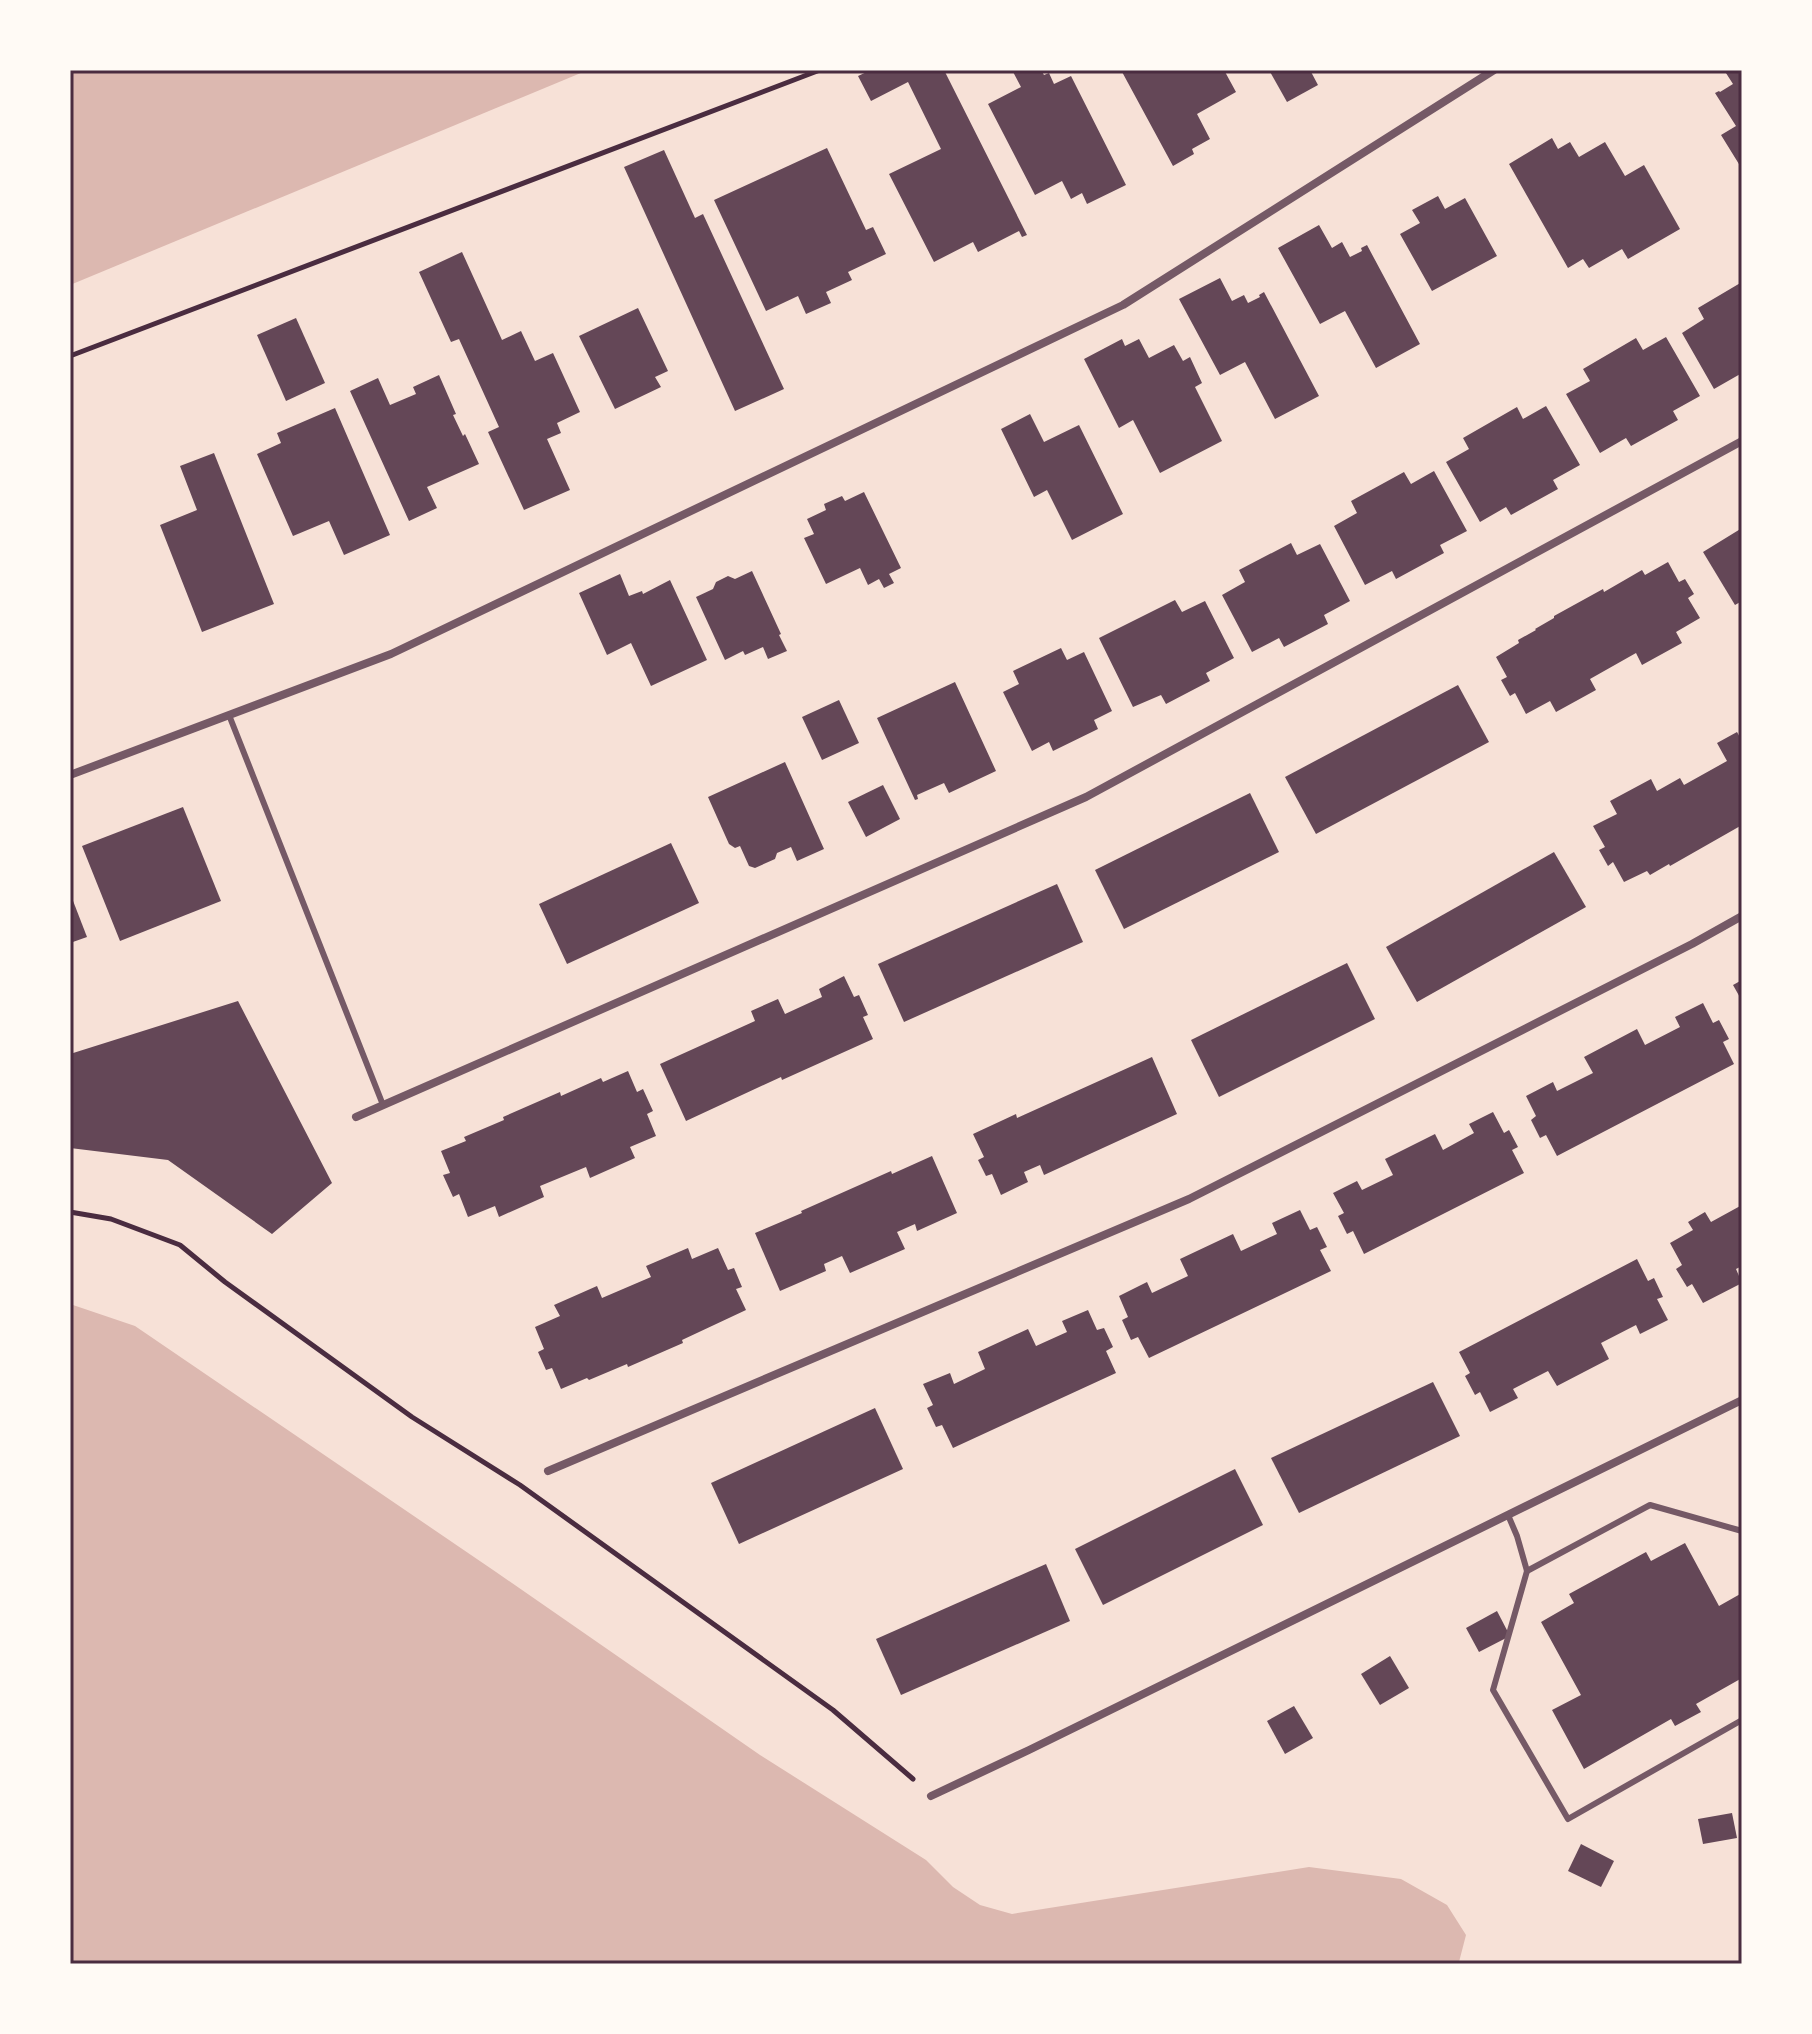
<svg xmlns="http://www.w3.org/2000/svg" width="1812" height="2034" viewBox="0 0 1812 2034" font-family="Roboto,sans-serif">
<rect width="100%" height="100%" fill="#f7e1d7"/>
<g fill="#dcb8b0">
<polygon points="70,70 588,70 70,285"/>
<polygon points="70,1304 135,1326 496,1572 760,1755 926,1860 953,1887 980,1905 1012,1914 1309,1867 1401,1879 1447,1905 1466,1935 1459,1962 1458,1964 70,1964"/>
</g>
<g fill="#644757">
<polygon points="871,70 944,70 1027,235 1022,237 1019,231 978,252 973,242 934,262 889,174 941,149 908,82 871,101 858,76"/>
<polygon points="1012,70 1041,70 1044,75 1049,73 1054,84 1071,76 1126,185 1087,204 1082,193 1071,199 1062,181 1035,195 988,104 1021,87"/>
<polygon points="1121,70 1224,70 1236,92 1197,114 1210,139 1192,149 1194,154 1173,166"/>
<polygon points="1269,70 1310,70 1318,85 1287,102"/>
<polygon points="1724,70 1742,70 1742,169 1721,135 1736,126 1715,93 1719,91 1720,92 1733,84"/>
<polygon points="1552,138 1558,149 1570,142 1579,157 1605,142 1625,176 1644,165 1680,229 1628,259 1622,249 1589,268 1583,259 1568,268 1509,164"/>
<polygon points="827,148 866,230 873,227 886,254 848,272 852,280 826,292 831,303 806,314 798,296 766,311 714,200"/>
<polygon points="664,150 695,218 703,214 784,389 735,411 624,167"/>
<polygon points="1438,196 1445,209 1465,198 1497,256 1432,291 1400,234 1420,223 1412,210"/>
<polygon points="1319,225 1332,248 1342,242 1350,257 1362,251 1361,248 1367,245 1420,344 1376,368 1345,311 1320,324 1278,248"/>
<polygon points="462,252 502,340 521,331 535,361 553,353 580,412 557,423 561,433 547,439 570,490 524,510 488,432 499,427 459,339 451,342 419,272"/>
<polygon points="1220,278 1232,301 1244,295 1248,303 1260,297 1259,295 1264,292 1319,396 1275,419 1245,362 1220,375 1179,299"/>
<polygon points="1742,282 1742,373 1714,389 1682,333 1704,319 1698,308"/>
<polygon points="638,308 668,371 655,377 661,387 615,409 579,336"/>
<polygon points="296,318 325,383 286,401 257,335"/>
<polygon points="1666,337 1700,396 1673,411 1678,420 1631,446 1626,438 1600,453 1566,394 1590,381 1583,369 1636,338 1643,350"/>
<polygon points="1122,339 1125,346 1139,339 1149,358 1174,345 1183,361 1190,357 1202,383 1195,387 1222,441 1160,473 1133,420 1119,428 1084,359"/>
<polygon points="439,375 456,414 453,415 463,436 465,434 479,464 427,487 437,508 409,521 350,391 378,378 390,405 416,394 413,387"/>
<polygon points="1546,406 1580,465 1553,480 1558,489 1511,515 1506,507 1480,522 1446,462 1469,449 1463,438 1517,407 1523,419"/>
<polygon points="335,408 390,535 344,555 329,521 293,536 257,454 281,443 277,433"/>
<polygon points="1030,414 1044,442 1079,425 1123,514 1072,540 1047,490 1034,497 1001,429"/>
<polygon points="214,453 274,604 202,632 160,525 197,510 180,466"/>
<polygon points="1434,471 1467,531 1440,545 1444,553 1396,579 1392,571 1365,585 1334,526 1357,513 1351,501 1404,472 1411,484"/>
<polygon points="864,492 901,568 889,574 894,583 884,588 879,579 868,585 860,568 826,584 804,538 814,534 807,519 826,510 824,504 842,496 845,501"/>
<polygon points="1742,528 1742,601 1735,605 1703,552"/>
<polygon points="1291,543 1297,555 1320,544 1350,601 1324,615 1328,624 1284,647 1279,638 1252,652 1222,595 1245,582 1239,570"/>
<polygon points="1668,562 1679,582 1685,579 1694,594 1688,598 1700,618 1676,632 1682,643 1642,665 1636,653 1590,679 1596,690 1556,712 1550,701 1526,714 1515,693 1510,696 1501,680 1507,677 1496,657 1519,643 1518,640 1536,630 1535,629 1554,618 1554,616 1603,589 1604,592 1642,570 1645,575"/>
<polygon points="752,571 781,634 779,635 787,651 768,659 763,647 745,655 743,651 725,660 696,597 713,589 716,582 728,576 735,579"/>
<polygon points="620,574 629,596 642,591 643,594 670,580 707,660 651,686 631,643 607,655 579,593"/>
<polygon points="1175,600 1182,612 1205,601 1234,658 1206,673 1210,681 1166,704 1161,695 1133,707 1099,638"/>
<polygon points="1061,648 1067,660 1084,652 1112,711 1094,720 1098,729 1053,751 1049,742 1032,751 1003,692 1019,684 1013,671"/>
<polygon points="955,682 996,771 949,793 944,783 917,795 918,799 915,800 877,718"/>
<polygon points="1458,685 1489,742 1316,834 1285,777"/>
<polygon points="839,700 859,743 822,760 802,717"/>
<polygon points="1737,732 1742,741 1742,825 1670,866 1669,864 1650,875 1647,871 1624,882 1613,862 1608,866 1599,850 1605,847 1593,826 1617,814 1610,801 1651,779 1657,791 1680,778 1684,785 1727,761 1717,743"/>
<polygon points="785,762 824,849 797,861 791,847 777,853 775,859 755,868 749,866 740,846 735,848 729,844 708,797"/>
<polygon points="883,785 900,819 866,837 848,802"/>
<polygon points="1250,793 1279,852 1124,929 1095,870"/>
<polygon points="183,807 221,901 120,941 82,846"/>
<polygon points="671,843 699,903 567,964 539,904"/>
<polygon points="1554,852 1586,907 1417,1002 1386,947"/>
<polygon points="1057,884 1083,942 904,1022 878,964"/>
<polygon points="70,893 87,937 70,943"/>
<polygon points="1347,963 1375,1019 1219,1097 1191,1040"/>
<polygon points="844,976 854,997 859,995 868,1015 863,1017 873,1039 782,1080 781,1077 686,1121 660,1064 755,1021 751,1011 778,999 785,1014 822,997 819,989"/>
<polygon points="1742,980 1742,1001 1733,985"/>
<polygon points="238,1001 332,1183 272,1234 168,1160 70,1148 70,1054"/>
<polygon points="1703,1003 1713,1023 1719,1020 1729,1039 1723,1042 1734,1064 1557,1156 1546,1135 1540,1138 1531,1120 1536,1116 1526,1096 1553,1082 1557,1091 1593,1073 1584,1057 1637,1029 1645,1045 1680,1027 1675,1017"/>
<polygon points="1152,1057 1177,1114 1044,1175 1040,1165 1024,1172 1028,1182 1001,1195 992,1174 986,1176 978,1160 984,1157 973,1134 1016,1114 1017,1118"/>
<polygon points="628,1071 637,1092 643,1089 653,1111 647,1114 656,1136 630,1147 635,1158 590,1178 586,1167 540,1186 544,1197 499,1217 495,1206 468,1217 459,1194 453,1197 443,1175 450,1173 441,1151 466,1141 464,1137 504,1120 503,1117 560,1092 561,1096 601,1078 603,1082"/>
<polygon points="1493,1112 1504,1133 1509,1130 1518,1147 1512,1150 1524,1173 1364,1254 1353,1231 1347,1234 1338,1216 1344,1213 1333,1193 1357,1181 1362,1190 1393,1175 1385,1159 1435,1134 1443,1150 1474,1133 1469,1124"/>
<polygon points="932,1156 957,1213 917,1231 915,1224 897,1232 905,1249 850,1273 842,1256 824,1264 826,1271 780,1291 755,1233 802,1213 801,1211 891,1171 892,1174"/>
<polygon points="1742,1205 1742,1266 1736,1269 1742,1283 1703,1303 1692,1284 1687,1287 1676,1269 1682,1265 1670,1243 1693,1230 1688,1222 1705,1212 1711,1222"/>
<polygon points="1300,1210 1310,1230 1317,1227 1327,1247 1320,1250 1331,1271 1149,1358 1138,1337 1131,1340 1122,1320 1128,1317 1119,1296 1147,1282 1152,1293 1188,1276 1180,1259 1233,1234 1241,1251 1277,1234 1272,1223"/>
<polygon points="688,1248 692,1259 718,1248 728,1270 734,1268 742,1287 736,1289 746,1310 682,1340 683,1343 628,1367 627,1364 589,1380 587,1378 561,1389 552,1368 546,1370 538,1352 544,1349 535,1327 560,1316 554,1305 597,1286 602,1298 651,1277 646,1266"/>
<polygon points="1637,1259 1648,1281 1654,1278 1663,1297 1657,1299 1668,1320 1640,1334 1636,1325 1601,1343 1609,1359 1557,1386 1548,1371 1513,1389 1518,1398 1490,1412 1480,1392 1475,1395 1465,1376 1470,1373 1459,1352"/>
<polygon points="1088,1310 1097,1330 1104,1328 1113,1347 1106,1351 1116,1373 953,1448 942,1425 936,1427 927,1408 933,1405 923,1384 950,1373 954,1384 985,1369 978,1352 1028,1329 1036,1346 1067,1332 1062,1321"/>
<polygon points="1433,1382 1460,1436 1299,1513 1271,1458"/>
<polygon points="875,1408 903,1469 739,1544 711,1483"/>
<polygon points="1235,1469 1263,1525 1103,1605 1075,1549"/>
<polygon points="1685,1543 1719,1606 1742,1593 1742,1678 1696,1704 1701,1712 1675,1726 1671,1719 1584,1769 1552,1710 1581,1695 1541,1622 1574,1603 1569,1594 1646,1552 1651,1561"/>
<polygon points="1046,1564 1070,1621 901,1695 876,1639"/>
<polygon points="1497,1611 1510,1636 1479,1652 1466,1628"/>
<polygon points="1390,1656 1409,1688 1380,1705 1361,1674"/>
<polygon points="1294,1706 1313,1738 1285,1754 1267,1721"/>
<polygon points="1732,1813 1737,1838 1703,1844 1698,1819"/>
<polygon points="1581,1844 1614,1861 1601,1887 1568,1871"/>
</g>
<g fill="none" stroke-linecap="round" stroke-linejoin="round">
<g stroke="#4a2c40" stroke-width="5">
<polyline points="70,356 820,70"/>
<polyline points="70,1212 111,1219 180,1245 225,1282 412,1417 520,1485 833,1710 913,1779"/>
</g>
<g stroke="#755966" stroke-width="6">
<polyline points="229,715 383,1105"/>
<polyline points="1508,1515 1517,1536 1527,1571 1493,1690 1568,1819 1742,1720"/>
<polyline points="1527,1571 1650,1505 1742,1531"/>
</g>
<g stroke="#755966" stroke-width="8">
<polyline points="70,775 391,654 1123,305 1494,70"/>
<polyline points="356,1117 1086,797 1742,441"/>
<polyline points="548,1471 1189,1199 1692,944 1742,916"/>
<polyline points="931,1796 1029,1750 1742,1400"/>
</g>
</g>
<rect width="1812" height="2034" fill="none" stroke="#fffaf5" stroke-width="144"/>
<rect x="72" y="72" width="1668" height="1890" fill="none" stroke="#4a2c40" stroke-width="3"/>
</svg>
